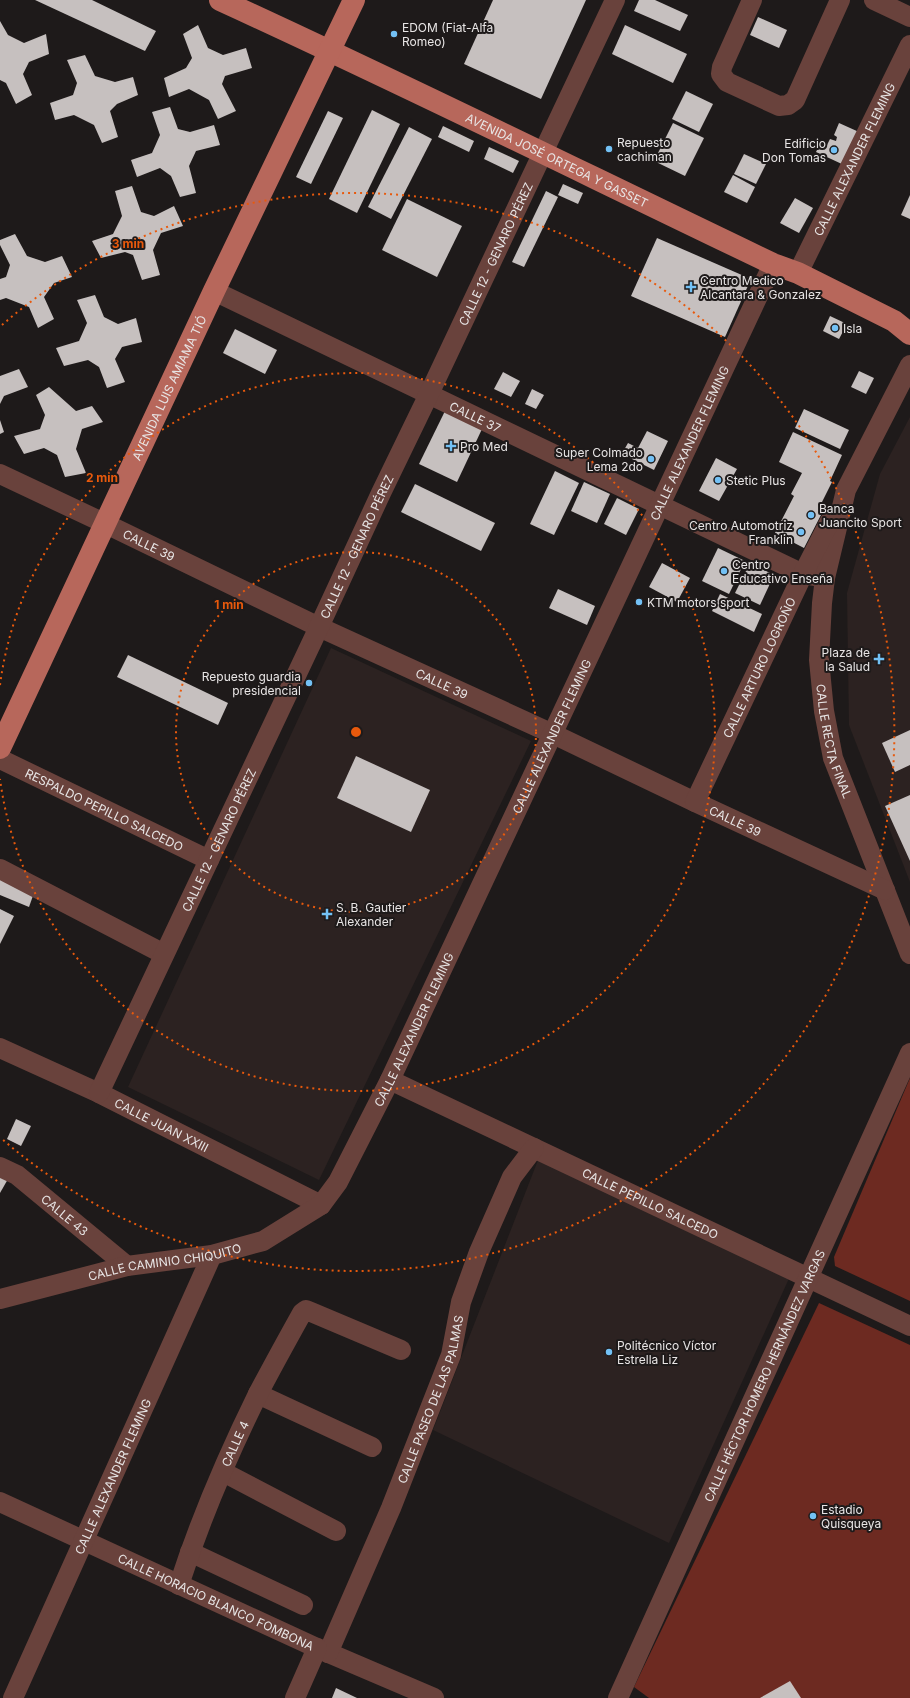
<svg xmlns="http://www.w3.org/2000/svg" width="910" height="1698" viewBox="0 0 910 1698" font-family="Inter,sans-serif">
<rect width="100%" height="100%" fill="#1e1a1a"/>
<g fill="#2c2221">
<polygon points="910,417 910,882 849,725 847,593 880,474"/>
<polygon points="331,648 531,741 319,1180 128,1087"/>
<polygon points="540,1155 791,1274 669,1543 433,1430"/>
</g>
<g fill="#6d2a21">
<polygon points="910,1078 910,1301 835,1266 834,1257"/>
<polygon points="819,1303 910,1345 910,1698 649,1698 634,1687"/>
</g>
<g fill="#c6c0bf">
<polygon points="35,0 92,0 156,31 145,51"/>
<polygon points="493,0 586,0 541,99 464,64"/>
<polygon points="639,0 655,0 688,15 680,31 634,11"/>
<polygon points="758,17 787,30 779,48 750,35"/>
<polygon points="0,21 8,35 24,43 46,34 49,54 29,62 23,74 32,95 16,104 6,83 0,80"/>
<polygon points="198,25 208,48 223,55 246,48 252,68 225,76 222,84 236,111 218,119 209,100 189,89 169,97 164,78 186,68 192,58 183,34"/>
<polygon points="625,25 687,54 673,83 612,54"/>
<polygon points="85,55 95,76 115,82 133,77 138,95 117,104 110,111 118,137 102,143 94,125 74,115 55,120 50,103 73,95 77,83 67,60"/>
<polygon points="686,91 713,104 699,132 672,119"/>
<polygon points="170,107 178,129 190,132 214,125 220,145 196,151 189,166 196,193 180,197 171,176 160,168 137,177 131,160 152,153 160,135 152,112"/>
<polygon points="372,110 400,124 357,213 329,199"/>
<polygon points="328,111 343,118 311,184 296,177"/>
<polygon points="673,123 704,138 685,176 654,161"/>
<polygon points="839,123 859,132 844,165 816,152 820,144 826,147 830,139 836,141 837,137 834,135"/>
<polygon points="443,126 474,141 469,152 438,137"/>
<polygon points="409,127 432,139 391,219 368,207"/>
<polygon points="489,147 519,161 513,173 484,159"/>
<polygon points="744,154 766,164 756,184 734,174"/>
<polygon points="733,175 755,187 747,203 724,192"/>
<polygon points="563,184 583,193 578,204 558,195"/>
<polygon points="132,186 141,212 154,216 174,206 183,226 161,233 153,250 160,275 142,280 133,255 125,252 101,258 92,241 113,234 122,216 115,191"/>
<polygon points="546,191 558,197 524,267 512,262"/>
<polygon points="910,195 910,219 901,215"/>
<polygon points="795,198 813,208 799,233 780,223"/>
<polygon points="407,199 462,226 437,277 382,250"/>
<polygon points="15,234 27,256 45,262 62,256 72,277 54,283 44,297 54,319 38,328 29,307 6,298 0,300 0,279 6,277 10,265 0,245 0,240"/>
<polygon points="657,238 751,279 725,337 631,296"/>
<polygon points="95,295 104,317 118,324 136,318 142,342 122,347 115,359 125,382 107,388 99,367 88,360 64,366 56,348 79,341 87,323 77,300"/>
<polygon points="830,316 847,324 839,339 823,331"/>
<polygon points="235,329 277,350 265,374 223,353"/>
<polygon points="19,369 28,387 4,396 0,404 0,376"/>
<polygon points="859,371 874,378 866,394 851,387"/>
<polygon points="503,372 520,381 511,397 494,389"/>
<polygon points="49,387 76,411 92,406 103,422 82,429 76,449 86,473 65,477 57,455 44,448 24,454 14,436 40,429 45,415 36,395"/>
<polygon points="532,389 544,395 536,409 525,404"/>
<polygon points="804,409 849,430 840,449 795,428"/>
<polygon points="445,411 482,429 457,482 419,464"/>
<polygon points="0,420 4,432 0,434"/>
<polygon points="647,431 668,441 654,470 630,458 632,454 624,450 628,443 638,448"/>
<polygon points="793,432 842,455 830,481 832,482 819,508 823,511 804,548 775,533 794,496 791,494 802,473 779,462"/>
<polygon points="716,458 737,469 719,501 699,491"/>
<polygon points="555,471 579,483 554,535 530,524"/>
<polygon points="584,482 610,494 597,523 571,511"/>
<polygon points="415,484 495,523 481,551 401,512"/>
<polygon points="617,498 639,509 626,535 604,524"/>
<polygon points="718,548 745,561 729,594 702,581"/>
<polygon points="662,563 690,578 677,602 649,587"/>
<polygon points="750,563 774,575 760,605 735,593"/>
<polygon points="558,589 595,606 587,625 549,608"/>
<polygon points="720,594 762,614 754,632 712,611"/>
<polygon points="128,655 228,703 218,725 117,677"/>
<polygon points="910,730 910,765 895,772 882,743"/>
<polygon points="356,756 430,790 411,832 337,798"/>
<polygon points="910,795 910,861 885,806"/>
<polygon points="0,878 35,890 29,907 0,895"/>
<polygon points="0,909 14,916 0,944"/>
<polygon points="16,1119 31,1126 21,1146 7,1139"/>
<polygon points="0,1175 8,1179 0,1193"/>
<polygon points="790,1681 801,1698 760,1698"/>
<polygon points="336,1688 357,1698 332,1698"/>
</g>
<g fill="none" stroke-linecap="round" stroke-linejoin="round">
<g stroke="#69423c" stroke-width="20">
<polyline points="752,0 722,67 721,74 727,82 779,106 788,105 795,100 840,0"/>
<polyline points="874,0 910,17"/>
<path id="s1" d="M 798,273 L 910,45"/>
<path id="s2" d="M 214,291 L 803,574 L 825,578"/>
<path id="s3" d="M 910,365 L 846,490 L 825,578 L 822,603 L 819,660 L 824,711 L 833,758 L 910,954"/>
<path id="s4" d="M 0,474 L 104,523 L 319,627 L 553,734 L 695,802 L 885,890"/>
<path id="s5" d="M 0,759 L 209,860"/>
<path id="s6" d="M 695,802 L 803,574 L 830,521"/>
<polyline points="0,869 164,954"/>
<path id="s7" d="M 0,1048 L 99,1093 L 321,1205"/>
<path id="s8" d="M 390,1080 L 910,1326"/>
<path id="s9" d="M 99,1093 L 319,627 L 381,493 L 429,394 L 615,0"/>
<path id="s10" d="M 0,1167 L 17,1175 L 127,1266"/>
<path id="s11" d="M 0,1299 L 127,1266 L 212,1255 L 263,1241 L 321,1205 L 338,1182 L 390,1080 L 773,264"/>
<polyline points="258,1394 372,1447"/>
<polyline points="223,1472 336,1531"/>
<path id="s12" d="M 0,1502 L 317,1648 L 434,1698"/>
<polyline points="190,1552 303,1605"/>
<path id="s13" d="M 179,1585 C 200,1520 228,1455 258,1394 C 272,1367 287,1340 302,1313 L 306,1310 L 311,1312 L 401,1350"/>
<path id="s14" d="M 328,1653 L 391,1508 L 451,1355 L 461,1302 L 479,1252 L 512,1177 L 534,1148"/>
<path id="s15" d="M 13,1698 L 212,1255"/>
<polyline points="295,1698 317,1648"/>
<path id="s16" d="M 618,1698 L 910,1053"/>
</g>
<g stroke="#b7675b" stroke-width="22">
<path id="s17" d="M 220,0 C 406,85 589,176 773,264 L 798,273 L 894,321 L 910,334"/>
<path id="s18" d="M 0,748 L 214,291 L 354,0"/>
</g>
</g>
<g fill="none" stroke="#e8590c" stroke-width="2" stroke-dasharray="2 4">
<circle cx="356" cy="732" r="180"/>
<path d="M0 685A359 359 0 1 1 0 779"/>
<path d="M2 325A539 539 0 1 1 2 1139"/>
</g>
<g fill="#73c1f5" stroke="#1e1a1a" stroke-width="1.5">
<circle cx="394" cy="34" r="4"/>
<circle cx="609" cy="149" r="4"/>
<circle cx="834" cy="150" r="4"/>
<path d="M689 281h4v4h4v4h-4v4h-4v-4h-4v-4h4z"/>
<circle cx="835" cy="328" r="4"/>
<path d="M449 440h4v4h4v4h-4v4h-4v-4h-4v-4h4z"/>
<circle cx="651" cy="459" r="4"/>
<circle cx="718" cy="480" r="4"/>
<circle cx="811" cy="515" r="4"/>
<circle cx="801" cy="532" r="4"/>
<circle cx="724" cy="571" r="4"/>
<circle cx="639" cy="602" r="4"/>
<path d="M877 653h4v4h4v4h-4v4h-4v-4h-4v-4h4z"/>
<circle cx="309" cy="683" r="4"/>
<path d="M325 908h4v4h4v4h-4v4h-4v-4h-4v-4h4z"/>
<circle cx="609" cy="1352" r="4"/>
<circle cx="813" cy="1516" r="4"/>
</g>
<g text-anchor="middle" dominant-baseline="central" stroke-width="4" stroke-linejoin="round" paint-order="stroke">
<g font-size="12" fill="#e8e5e5" stroke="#1e1a1a" text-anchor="start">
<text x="402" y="27">EDOM (Fiat-Alfa<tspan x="402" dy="14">Romeo)</tspan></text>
<text x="617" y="142">Repuesto<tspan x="617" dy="14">cachiman</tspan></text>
<text x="826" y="143" text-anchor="end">Edificio<tspan x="826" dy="14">Don Tomas</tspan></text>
<text x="700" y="280">Centro Medico<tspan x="700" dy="14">Alcantara &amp; Gonzalez</tspan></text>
<text x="843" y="328">Isla</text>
<text x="460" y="446">Pro Med</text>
<text x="643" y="452" text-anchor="end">Super Colmado<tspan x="643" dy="14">Lema 2do</tspan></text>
<text x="726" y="480">Stetic Plus</text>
<text x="819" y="508">Banca<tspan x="819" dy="14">Juancito Sport</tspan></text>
<text x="793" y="525" text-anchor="end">Centro Automotriz<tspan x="793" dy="14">Franklin</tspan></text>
<text x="732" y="564">Centro<tspan x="732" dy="14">Educativo Enseña</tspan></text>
<text x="647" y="602">KTM motors sport</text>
<text x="870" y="652" text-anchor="end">Plaza de<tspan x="870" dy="14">la Salud</tspan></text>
<text x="301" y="676" text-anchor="end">Repuesto guardia<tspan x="301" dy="14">presidencial</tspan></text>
<text x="336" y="907">S. B. Gautier<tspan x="336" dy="14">Alexander</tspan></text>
<text x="617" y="1345">Politécnico Víctor<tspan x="617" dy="14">Estrella Liz</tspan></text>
<text x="821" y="1509">Estadio<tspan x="821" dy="14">Quisqueya</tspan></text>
</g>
<g font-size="12" fill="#e8e5e5" stroke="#1e1a1a">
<text stroke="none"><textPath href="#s1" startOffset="127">CALLE ALEXANDER FLEMING</textPath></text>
<text stroke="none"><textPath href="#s17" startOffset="373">AVENIDA JOSÉ ORTEGA Y GASSET</textPath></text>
<text stroke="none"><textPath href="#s9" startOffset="928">CALLE 12 - GENARO PÉREZ</textPath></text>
<text stroke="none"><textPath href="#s18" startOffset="398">AVENIDA LUIS AMIAMA TIÓ</textPath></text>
<text stroke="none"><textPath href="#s2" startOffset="290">CALLE 37</textPath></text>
<text stroke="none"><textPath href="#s11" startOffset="1185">CALLE ALEXANDER FLEMING</textPath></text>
<text stroke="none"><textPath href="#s4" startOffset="165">CALLE 39</textPath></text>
<text stroke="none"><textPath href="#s9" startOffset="604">CALLE 12 - GENARO PÉREZ</textPath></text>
<text stroke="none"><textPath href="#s6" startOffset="149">CALLE ARTURO LOGROÑO</textPath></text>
<text stroke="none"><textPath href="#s4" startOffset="489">CALLE 39</textPath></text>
<text stroke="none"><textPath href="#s11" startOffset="861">CALLE ALEXANDER FLEMING</textPath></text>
<text stroke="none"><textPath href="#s3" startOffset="396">CALLE RECTA FINAL</textPath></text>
<text stroke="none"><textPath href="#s5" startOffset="116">RESPALDO PEPILLO SALCEDO</textPath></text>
<text stroke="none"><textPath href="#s4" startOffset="813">CALLE 39</textPath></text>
<text stroke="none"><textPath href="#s9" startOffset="280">CALLE 12 - GENARO PÉREZ</textPath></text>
<text stroke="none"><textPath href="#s11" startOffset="537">CALLE ALEXANDER FLEMING</textPath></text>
<text stroke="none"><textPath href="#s7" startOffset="179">CALLE JUAN XXIII</textPath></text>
<text stroke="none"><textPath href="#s8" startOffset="288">CALLE PEPILLO SALCEDO</textPath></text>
<text stroke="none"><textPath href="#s10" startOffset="81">CALLE 43</textPath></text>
<text stroke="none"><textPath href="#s11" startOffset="169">CALLE CAMINIO CHIQUITO</textPath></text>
<text stroke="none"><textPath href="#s16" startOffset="354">CALLE HÉCTOR HOMERO HERNÁNDEZ VARGAS</textPath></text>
<text stroke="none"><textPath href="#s14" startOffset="274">CALLE PASEO DE LAS PALMAS</textPath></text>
<text stroke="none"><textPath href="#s13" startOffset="152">CALLE 4</textPath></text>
<text stroke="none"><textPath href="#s15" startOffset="243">CALLE ALEXANDER FLEMING</textPath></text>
<text stroke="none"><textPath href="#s12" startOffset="238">CALLE HORACIO BLANCO FOMBONA</textPath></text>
</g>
</g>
<circle cx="356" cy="732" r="6" fill="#e8590c" stroke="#1e1a1a" stroke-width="2"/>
<g font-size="12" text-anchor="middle" font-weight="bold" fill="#e8590c" stroke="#1e1a1a" stroke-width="4" stroke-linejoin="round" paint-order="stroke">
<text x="128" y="248">3 min</text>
<text x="102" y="482">2 min</text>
<text x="229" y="609">1 min</text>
</g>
</svg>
